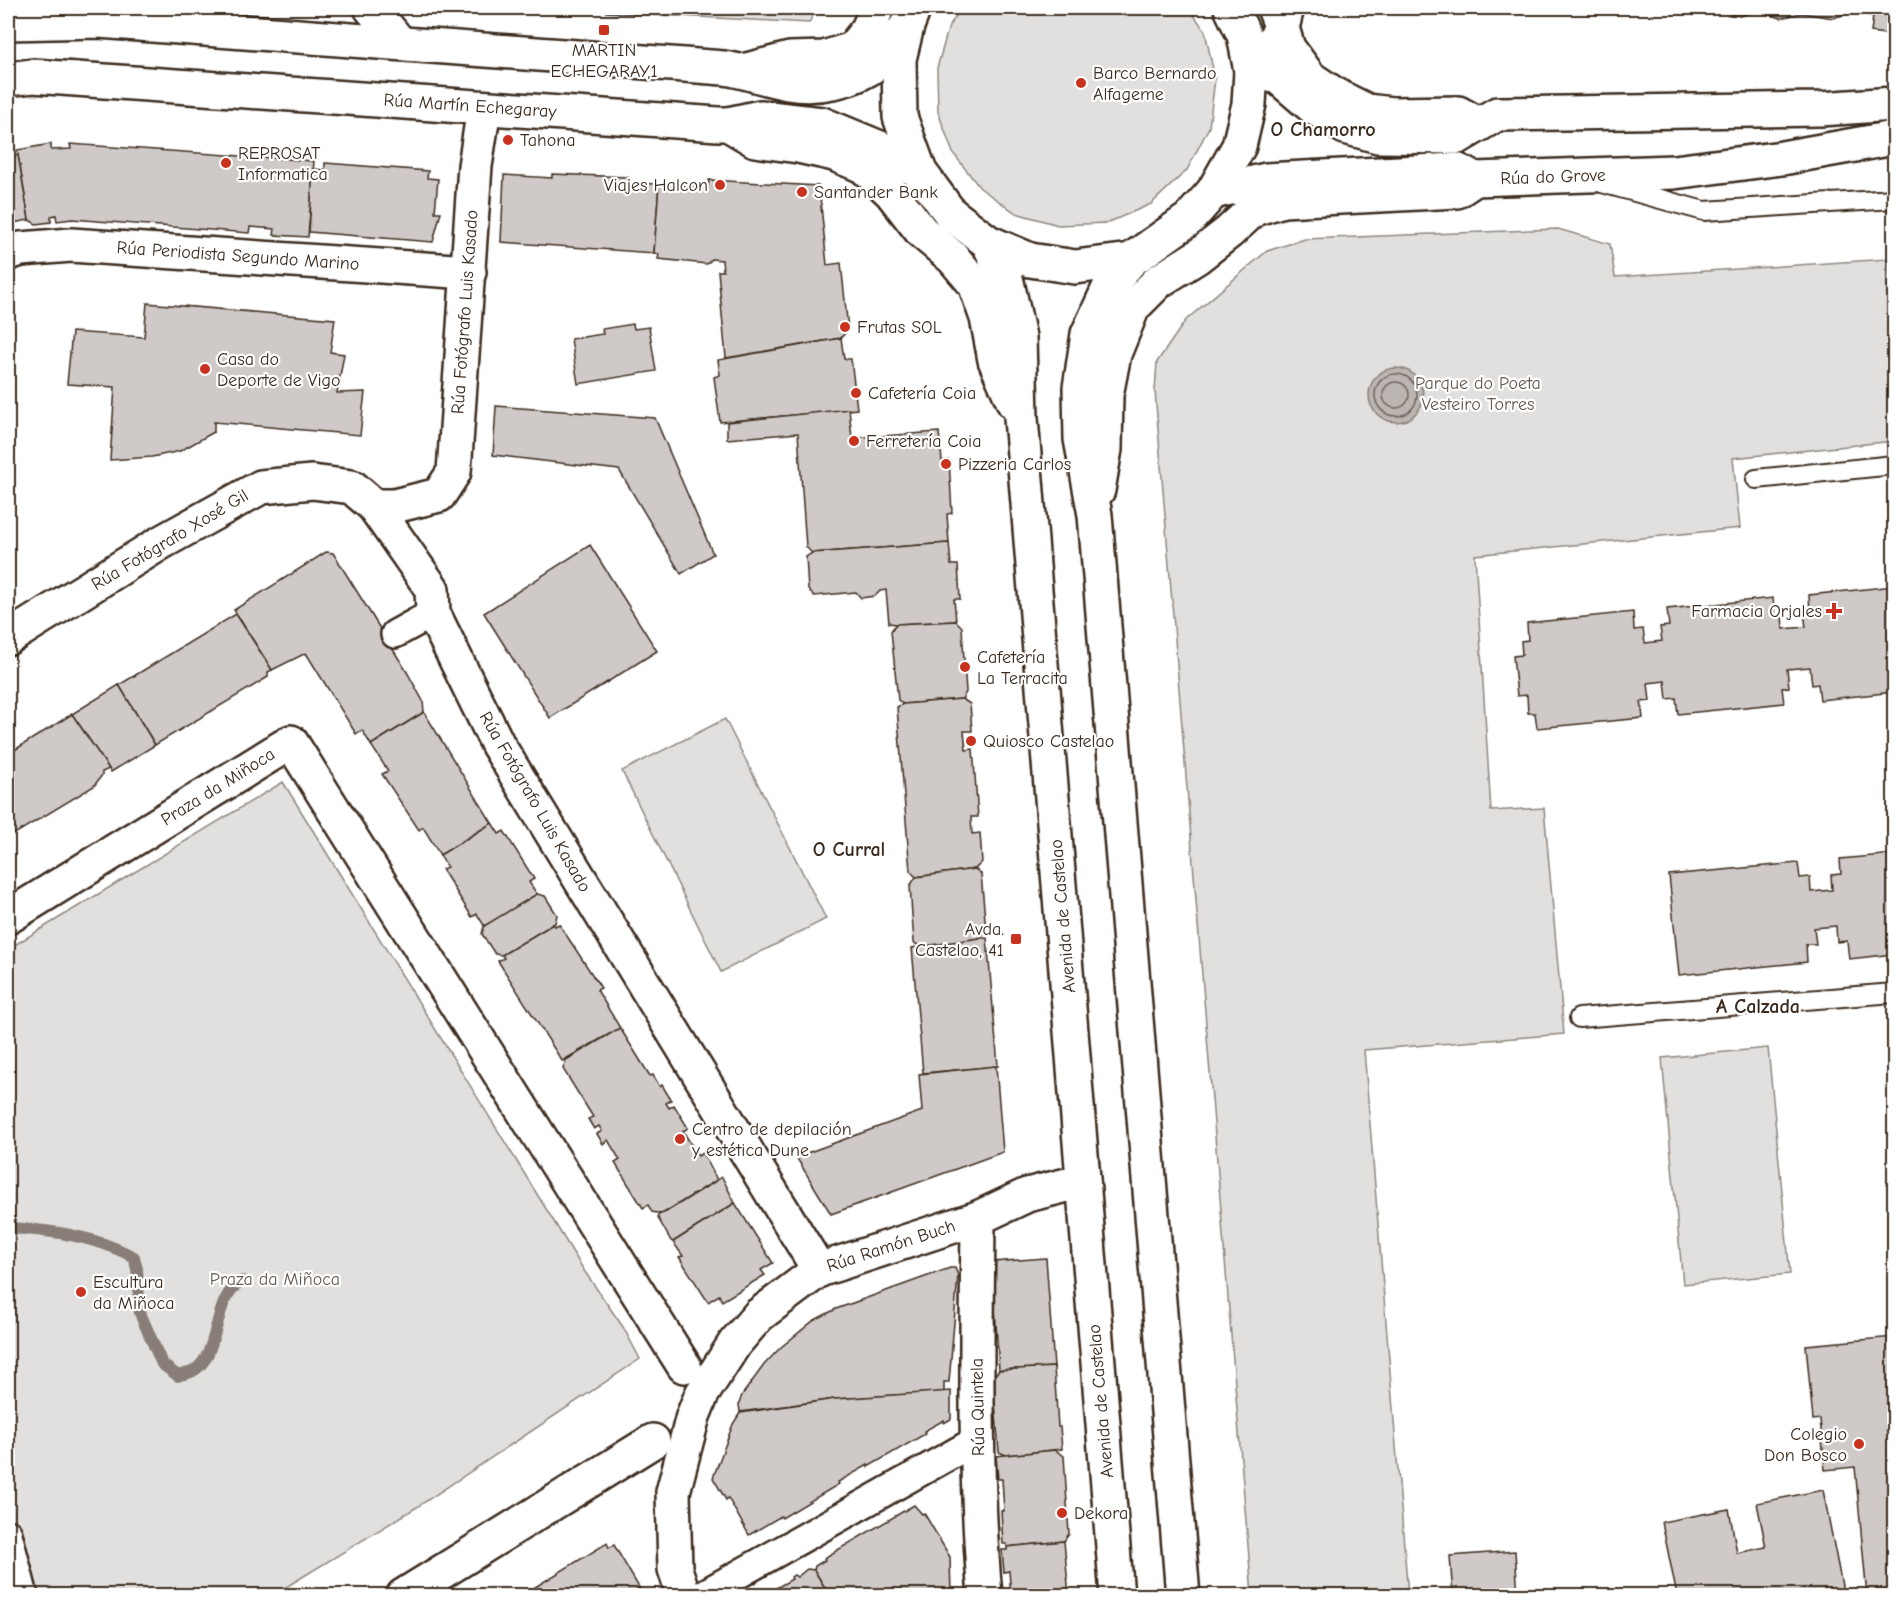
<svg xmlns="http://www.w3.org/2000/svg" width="1902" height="1603" viewBox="0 0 1902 1603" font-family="'Comic Neue',sans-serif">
<rect width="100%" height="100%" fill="#fff"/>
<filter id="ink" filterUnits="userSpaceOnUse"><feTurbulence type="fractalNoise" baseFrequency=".0167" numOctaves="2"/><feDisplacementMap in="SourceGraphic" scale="12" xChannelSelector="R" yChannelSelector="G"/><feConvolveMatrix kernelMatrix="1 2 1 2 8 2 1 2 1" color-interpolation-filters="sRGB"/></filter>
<g filter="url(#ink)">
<g fill="#e2e0de" stroke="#8e857e" stroke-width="1.5">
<polygon points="667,8 816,8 809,23 661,15"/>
<polygon points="962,8 1189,8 1205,31 1215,79 1209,127 1187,170 1151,204 1107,223 1058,225 1016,213 980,188 953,153 938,112 937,68 949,26"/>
<polygon points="1558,229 1610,244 1615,277 1888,259 1894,326 1894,441 1733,458 1740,528 1475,555 1491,811 1544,808 1564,1034 1364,1050 1408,1595 1252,1595 1155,391 1157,362 1186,320 1267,251 1305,239"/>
<polygon points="725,719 826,919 721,972 622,771"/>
<polygon points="283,782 585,1272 623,1327 640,1359 417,1507 273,1595 8,1596 8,949"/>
<polygon points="1768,1048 1790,1274 1683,1284 1662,1058"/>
</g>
<circle fill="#bcb6b3" stroke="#887e77" stroke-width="1.5" cx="1396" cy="395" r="27"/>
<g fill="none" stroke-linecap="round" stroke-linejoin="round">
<g stroke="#6f625a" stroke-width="1.5">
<circle cx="1396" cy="395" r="21"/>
<circle cx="1396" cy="395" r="13"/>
</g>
<path stroke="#887e77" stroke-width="12" d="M 8,1228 C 52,1230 94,1236 134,1257 L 137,1269 L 140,1313 L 162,1364 L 178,1376 C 182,1374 187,1374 191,1372 C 222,1358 210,1298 242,1281"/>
</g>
<g fill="#cfcac7" stroke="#3b2a1e" stroke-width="1.5">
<polygon points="607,8 659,8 659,15 606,12"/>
<polygon points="1692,8 1894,8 1894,25 1892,35 1871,32 1873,16 1849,13 1833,18 1802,13 1781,18 1757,11 1740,16 1715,10 1693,15"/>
<polygon points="51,144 51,150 71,149 70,144 314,161 308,237 274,235 275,229 250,227 249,233 72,219 57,221 56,215 51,216 51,222 36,224 29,220 17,150"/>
<polygon points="18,155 29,220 8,224 8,158"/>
<polygon points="325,163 428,171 427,178 438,179 435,212 441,212 433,242 309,232 313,169 325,170"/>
<polygon points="552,174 628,177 628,183 659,184 654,253 501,242 504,175 552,178"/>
<polygon points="709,180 819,186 827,265 841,263 848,329 841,338 726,358 718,271 723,271 722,260 712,259 707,264 658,259 659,254 654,253 659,184 708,187"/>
<polygon points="147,303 335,319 330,352 344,354 337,393 365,392 360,435 214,422 214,432 180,451 152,457 110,460 115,387 67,384 72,332 144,337"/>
<polygon points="633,324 634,329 649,327 656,371 578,384 571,339 603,334 602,329"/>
<polygon points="841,338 844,359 851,359 857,409 720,422 714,377 720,375 718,360"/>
<polygon points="496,406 655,418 713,554 681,574 619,470 493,455"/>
<polygon points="849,409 852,438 939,432 942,461 949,460 952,513 947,514 949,543 812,553 806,547 798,433 727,439 727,422"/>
<polygon points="949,543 951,565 958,565 960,599 954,599 956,621 896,624 889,623 886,590 880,591 875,596 861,598 856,592 814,596 808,590 806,557 812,553"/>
<polygon points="590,545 657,651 550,718 484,613"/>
<polygon points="326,552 333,553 407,672 423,701 424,712 371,745 362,730 356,734 306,653 272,670 234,610"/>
<polygon points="1894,586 1894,692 1820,700 1818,684 1812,685 1810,667 1787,669 1789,687 1782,688 1784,703 1678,714 1676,698 1667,699 1665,681 1648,683 1650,701 1641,702 1643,718 1537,728 1535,713 1528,713 1527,695 1517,696 1513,656 1522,655 1521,641 1528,640 1527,623 1633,612 1634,630 1643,629 1645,643 1662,641 1660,627 1669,626 1667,609 1773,598 1775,616 1782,615 1783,629 1806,627 1804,613 1810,612 1809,595"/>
<polygon points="236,614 272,670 268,672 268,677 155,745 119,685"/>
<polygon points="956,621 962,627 966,692 962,699 903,704 898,700 891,631 896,624"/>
<polygon points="119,685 155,745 111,772 72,714"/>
<polygon points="962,699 970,704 972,731 964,731 966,750 973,749 978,817 971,817 972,834 980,833 982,862 975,869 916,877 910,871 897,707 903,704"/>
<polygon points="424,712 492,823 440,855 423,827 419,830 382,774 388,771 371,745"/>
<polygon points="72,714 109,769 102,772 102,775 94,786 8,838 8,754"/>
<polygon points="492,823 499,834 504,831 534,879 529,882 537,894 485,927 477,914 472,917 442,869 447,867 440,855"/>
<polygon points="1894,854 1894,954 1849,959 1847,941 1837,942 1836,926 1814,928 1816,944 1806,944 1807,962 1679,975 1669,875 1798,863 1800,878 1810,877 1811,892 1832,890 1831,875 1841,874 1840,859"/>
<polygon points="975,869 981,874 986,931 980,938 922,947 914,943 910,886 916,877"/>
<polygon points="537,894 545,896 557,915 555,923 502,955 495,954 482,934 484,926"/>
<polygon points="553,924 555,926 559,924 601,988 597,990 620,1028 562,1061 498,961 504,958 502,955"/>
<polygon points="980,938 987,938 998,1066 923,1073 912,948"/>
<polygon points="620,1028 650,1076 653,1075 660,1087 662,1085 671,1100 666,1103 669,1108 674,1105 688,1128 683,1131 698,1156 703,1153 717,1180 662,1214 652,1212 648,1205 643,1208 615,1163 620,1160 608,1140 603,1144 597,1134 602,1131 599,1126 594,1129 588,1119 593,1117 563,1069 566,1060"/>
<polygon points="996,1066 1003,1152 831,1214 796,1157 922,1111 919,1074"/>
<polygon points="722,1177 735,1203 673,1242 671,1241 658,1218 658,1215 666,1212"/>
<polygon points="735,1203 773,1263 761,1270 765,1275 722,1301 719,1295 708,1302 679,1257 683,1256 673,1242"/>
<polygon points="1046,1258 1054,1367 999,1370 992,1262"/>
<polygon points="950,1268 955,1268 958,1275 949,1382 944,1382 944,1392 835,1399 740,1412 739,1404 742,1395 764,1365 780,1348 813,1321 836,1309"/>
<polygon points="1894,1337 1894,1596 1867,1596 1855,1467 1825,1470 1820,1419 1813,1420 1806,1345"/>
<polygon points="1054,1367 1058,1427 1060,1427 1062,1449 1006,1455 999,1452 993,1377 999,1370"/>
<polygon points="951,1391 951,1419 944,1423 944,1420 924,1431 925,1434 868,1467 868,1465 838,1482 839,1484 782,1518 781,1516 749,1535 728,1498 726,1500 713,1478 733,1424 740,1413 835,1399"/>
<polygon points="1055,1450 1064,1456 1069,1534 1064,1541 1007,1547 1007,1544 1003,1544 1001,1511 1004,1511 1002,1479 998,1479 996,1456"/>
<polygon points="1823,1490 1844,1596 1677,1596 1662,1522 1729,1509 1737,1553 1766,1547 1757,1503"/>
<polygon points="914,1505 922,1514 924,1513 950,1557 951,1596 830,1596 814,1570 815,1566 825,1560 824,1558"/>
<polygon points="1064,1541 1069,1596 1011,1596 1009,1571 1004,1572 1002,1550 1007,1550 1007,1547"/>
<polygon points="607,1543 609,1548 614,1545 644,1596 533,1596 538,1592 535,1587"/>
<polygon points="1515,1551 1518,1596 1453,1596 1450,1556"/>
<polygon points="807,1569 814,1570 830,1596 762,1596 792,1579 791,1577 794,1575 797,1577"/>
</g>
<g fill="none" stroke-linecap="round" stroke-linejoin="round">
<g stroke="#3b2a1e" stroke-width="22">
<g id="service">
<polyline points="1602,183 1704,211 1894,199"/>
<polyline points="1756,479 1894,465"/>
<polyline points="1579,1018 1894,993"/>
</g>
</g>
<g stroke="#3b2a1e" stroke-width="32">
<g id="pedestrian">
<polyline points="395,634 433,613"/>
<polyline points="8,1534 24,1596"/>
<polyline points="700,1596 979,1439"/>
</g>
</g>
<g stroke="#3b2a1e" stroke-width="38">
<g id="minor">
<polyline points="371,8 400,43"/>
<polyline points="1287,8 1282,28 1251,71 1278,77 1313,107 1345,127 1378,136 1458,137 1497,114 1820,109 1894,104"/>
<polyline points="1282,28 1288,48 1310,78 1337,96 1367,111 1393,114 1458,113 1478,124"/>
<polyline points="1213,192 1266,180 1456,170 1475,179 1674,172 1782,158 1894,138"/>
<polyline points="8,253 21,249 71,245 469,272"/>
<polyline points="374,506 394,506 439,495 454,472 475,166 484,108"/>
<polyline points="8,638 162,542 261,487 312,482 352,487 374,506 432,589 433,613 498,745 819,1270"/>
<polyline points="8,917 291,742 684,1366"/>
<path d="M 978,1218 C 977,1343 974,1470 985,1596"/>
<polyline points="403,1596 653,1441"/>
<polyline points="684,1596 675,1569 673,1492 693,1416 702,1394 735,1343 759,1315 819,1270 978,1218 1027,1195 1083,1181"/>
</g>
</g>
<g stroke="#3b2a1e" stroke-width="38">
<g id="secondary">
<path d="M 8,23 L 99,21 L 724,68 C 746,71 766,79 788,83 C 817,88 854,81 877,63 C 889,54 898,37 907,26"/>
<polyline points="8,79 33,76 718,124 728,124 760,117 822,124 880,148 920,172"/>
</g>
</g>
<g stroke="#3b2a1e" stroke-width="38">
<g id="primary">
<polyline points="914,8 907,26 899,59 900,117 920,172 951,214 988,242 1030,260 1075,267 1131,260 1189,219 1213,192 1239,146 1249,104 1251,71 1244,35 1231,8"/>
<polyline points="1274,8 1282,28"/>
<polyline points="743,71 790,59 824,58 852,49 868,29 877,8"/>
<polyline points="728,124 755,140 798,146 834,154 863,166 891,192 922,232 953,258 975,284 987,318 995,360 1014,403"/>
<polyline points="988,242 1007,282 1019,337 1021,418 1117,1596"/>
<polyline points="1131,260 1111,284 1088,334 1080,388 1081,439 1095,515 1183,1596"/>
<polyline points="1098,490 1105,449 1106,395 1114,354 1133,307 1159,281 1197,257 1229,232 1254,209 1283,200 1457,191 1475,179"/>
</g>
</g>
<use href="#service" stroke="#fff" stroke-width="18"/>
<use href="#pedestrian" stroke="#fff" stroke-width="27"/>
<use href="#minor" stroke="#fff" stroke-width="33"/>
<use href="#secondary" stroke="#fff" stroke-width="33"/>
<use href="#primary" stroke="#fff" stroke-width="33"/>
</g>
</g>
<g fill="#c8321e" stroke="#fff" stroke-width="2">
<rect x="598" y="24" width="12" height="12" rx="3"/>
<circle cx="1081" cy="83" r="6"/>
<circle cx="508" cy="140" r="6"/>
<circle cx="226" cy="163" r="6"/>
<circle cx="720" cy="185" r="6"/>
<circle cx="802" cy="192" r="6"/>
<circle cx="845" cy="327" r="6"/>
<circle cx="205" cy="369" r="6"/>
<circle cx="856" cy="393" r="6"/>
<circle cx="854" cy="441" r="6"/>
<circle cx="946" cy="464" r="6"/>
<path d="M1831 602h6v6h6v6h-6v6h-6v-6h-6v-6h6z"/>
<circle cx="965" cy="667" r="6"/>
<circle cx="971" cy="741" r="6"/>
<rect x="1010" y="933" width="12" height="12" rx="3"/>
<circle cx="680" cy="1139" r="6"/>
<circle cx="81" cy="1292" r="6"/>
<circle cx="1859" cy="1444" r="6"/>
<circle cx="1062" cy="1513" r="6"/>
</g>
<g text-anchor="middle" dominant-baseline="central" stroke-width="4.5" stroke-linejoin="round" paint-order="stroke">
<g font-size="18" fill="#3b2a1e" stroke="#fff" text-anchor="start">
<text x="604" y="50" text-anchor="middle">MARTIN<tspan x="604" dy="21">ECHEGARAY,1</tspan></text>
<text x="1093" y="73">Barco Bernardo<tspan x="1093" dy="21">Alfageme</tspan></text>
<text x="520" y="140">Tahona</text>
<text x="238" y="153">REPROSAT<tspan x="238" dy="21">Informatica</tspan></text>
<text x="708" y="185" text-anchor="end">Viajes Halcon</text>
<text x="814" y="192">Santander Bank</text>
<text x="857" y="327">Frutas SOL</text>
<text x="217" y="359">Casa do<tspan x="217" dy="21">Deporte de Vigo</tspan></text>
<text x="868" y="393">Cafetería Coia</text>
<text x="866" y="441">Ferretería Coia</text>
<text x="958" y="464">Pizzeria Carlos</text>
<text x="1822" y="611" text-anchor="end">Farmacia Orjales</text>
<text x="977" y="657">Cafetería<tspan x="977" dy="21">La Terracita</tspan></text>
<text x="983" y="741">Quiosco Castelao</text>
<text x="1004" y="929" text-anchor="end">Avda.<tspan x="1004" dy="21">Castelao, 41</tspan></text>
<text x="692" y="1129">Centro de depilación<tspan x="692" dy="21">y estética Dune</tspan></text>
<text x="93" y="1282">Escultura<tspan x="93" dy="21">da Miñoca</tspan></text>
<text x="1847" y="1434" text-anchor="end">Colegio<tspan x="1847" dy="21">Don Bosco</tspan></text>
<text x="1074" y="1513">Dekora</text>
</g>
<g font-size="18" fill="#3b2a1e" stroke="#fff">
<text transform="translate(470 106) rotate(4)">Rúa Martín Echegaray</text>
<text transform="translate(1553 177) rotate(-2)">Rúa do Grove</text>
<text transform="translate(238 256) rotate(4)">Rúa Periodista Segundo Marino</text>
<text transform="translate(465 312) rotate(-86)">Rúa Fotógrafo Luis Kasado</text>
<text transform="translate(170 540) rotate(-31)">Rúa Fotógrafo Xosé Gil</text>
<text transform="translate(218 787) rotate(-32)">Praza da Miñoca</text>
<text transform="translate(535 802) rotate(60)">Rúa Fotógrafo Luis Kasado</text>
<text transform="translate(1063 916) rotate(-95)">Avenida de Castelao</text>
<text transform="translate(891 1246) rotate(-18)">Rúa Ramón Buch</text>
<text transform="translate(1101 1401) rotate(-95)">Avenida de Castelao</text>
<text transform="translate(978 1407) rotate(-91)">Rúa Quintela</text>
</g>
<g font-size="18" fill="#65584e" stroke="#fff">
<text x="1478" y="383">Parque do Poeta<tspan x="1478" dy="21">Vesteiro Torres</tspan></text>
<text x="275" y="1279">Praza da Miñoca</text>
</g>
<g font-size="20" font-weight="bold" fill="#3b2a1e" stroke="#fff">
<text x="1323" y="129">O Chamorro</text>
<text x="849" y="849">O Curral</text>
<text x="1758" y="1006">A Calzada</text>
</g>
</g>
<rect width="1902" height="1603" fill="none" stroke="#fff" stroke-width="30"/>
<rect x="15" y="15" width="1872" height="1573" fill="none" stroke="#3b2a1e" stroke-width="2" filter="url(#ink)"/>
</svg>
